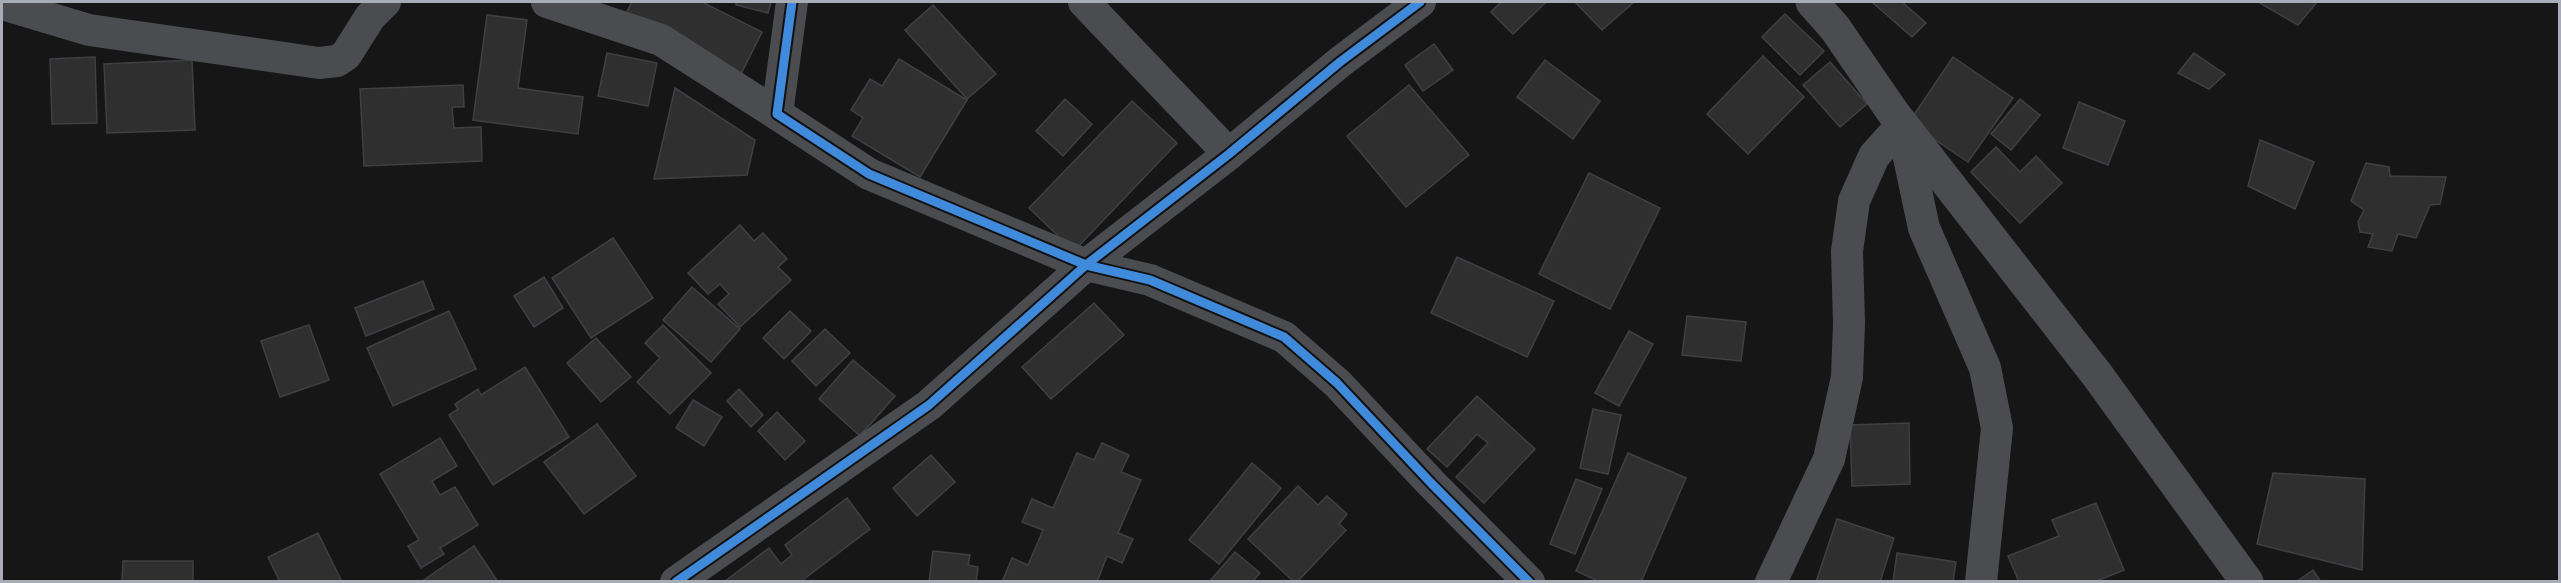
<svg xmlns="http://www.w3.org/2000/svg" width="2561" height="583" viewBox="0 0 2561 583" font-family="'Fira Sans',sans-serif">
<rect width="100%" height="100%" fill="#161617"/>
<g fill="#2f2f30" stroke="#3f4043" stroke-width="1.5">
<polygon points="632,2 702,2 762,32 741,74 625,15"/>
<polygon points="736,2 771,2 768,13 736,5"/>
<polygon points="1501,2 1546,2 1513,34 1491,12"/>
<polygon points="1575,2 1634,2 1602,30"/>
<polygon points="1872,2 1902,2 1926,23 1912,37"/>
<polygon points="2258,2 2317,2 2298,25"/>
<polygon points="933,5 996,74 967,99 905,30"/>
<polygon points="1785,14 1824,51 1800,75 1762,37"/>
<polygon points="487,15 527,20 518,88 583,97 578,134 473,120"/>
<polygon points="1434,44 1453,70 1423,91 1405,65"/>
<polygon points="607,53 657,63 648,106 598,96"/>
<polygon points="2194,53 2225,74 2209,89 2178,73"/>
<polygon points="1763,56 1804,97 1748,154 1707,114"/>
<polygon points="95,57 97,123 52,124 50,59"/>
<polygon points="1953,57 2013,98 1968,162 1909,122"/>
<polygon points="899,59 967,100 920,177 852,136 863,118 851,110 870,79 882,86"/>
<polygon points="192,60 195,130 107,133 104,64"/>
<polygon points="1545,60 1600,101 1573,139 1517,97"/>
<polygon points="1830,62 1867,104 1840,127 1803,85"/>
<polygon points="463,85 464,107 452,107 454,128 481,127 482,161 364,166 360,89"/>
<polygon points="1409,85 1469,155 1406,207 1347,136"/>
<polygon points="675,88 755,140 747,175 654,179"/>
<polygon points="1065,99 1092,124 1063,156 1036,131"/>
<polygon points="2020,99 2040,115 2011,150 1991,134"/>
<polygon points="1132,101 1177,143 1074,251 1029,208"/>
<polygon points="2079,102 2125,121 2108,165 2063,148"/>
<polygon points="2260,140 2314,162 2295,209 2248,186"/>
<polygon points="1996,147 2020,172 2036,156 2062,183 2020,223 1971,172"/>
<polygon points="2366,163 2389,167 2390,176 2446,177 2440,204 2430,205 2416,238 2398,234 2392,251 2368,247 2373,234 2360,232 2358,222 2364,210 2351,201"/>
<polygon points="1589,173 1660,208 1610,309 1539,274"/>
<polygon points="740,225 754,241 763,233 787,259 778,267 791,280 740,327 718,304 729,294 720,284 708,294 688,273"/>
<polygon points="613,238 653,298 591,338 552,278"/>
<polygon points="1457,257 1554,301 1527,357 1431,313"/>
<polygon points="544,277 563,308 534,327 514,296"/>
<polygon points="423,281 434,309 366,336 355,308"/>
<polygon points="692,287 740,329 711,362 663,320"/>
<polygon points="1094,303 1124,335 1051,399 1022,367"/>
<polygon points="449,311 476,369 393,406 367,348"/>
<polygon points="790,311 811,331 784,359 763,338"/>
<polygon points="1687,316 1746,322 1741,361 1682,355"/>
<polygon points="309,325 329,380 280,397 261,341"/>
<polygon points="663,325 711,373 670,414 637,382 660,358 645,343"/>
<polygon points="825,329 850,353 816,386 792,361"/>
<polygon points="1629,331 1653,344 1619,406 1595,393"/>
<polygon points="596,338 631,377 601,402 567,363"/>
<polygon points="853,360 895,396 860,436 819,399"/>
<polygon points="525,367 569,437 493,485 449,415 458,409 455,404 478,389 481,395"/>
<polygon points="739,389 763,415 751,427 727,401"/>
<polygon points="1477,396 1535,449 1484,503 1456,477 1488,443 1477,434 1447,467 1427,449"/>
<polygon points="693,400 722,417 704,446 676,428"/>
<polygon points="1593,409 1621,415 1608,474 1580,468"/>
<polygon points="777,412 805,441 785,460 758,431"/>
<polygon points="1909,423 1910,484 1852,486 1850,425"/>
<polygon points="597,424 636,476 584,514 544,462"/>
<polygon points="440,438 457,466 432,481 440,495 455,487 478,525 440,548 444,554 421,568 408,546 419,540 380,474"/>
<polygon points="1102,443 1129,455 1121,472 1141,480 1118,533 1133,539 1122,563 1107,556 1097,582 1002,582 1012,558 1028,565 1043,530 1022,522 1032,499 1053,508 1077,453 1094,460"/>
<polygon points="1628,453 1686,478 1641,582 1600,582 1576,571"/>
<polygon points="931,455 955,482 917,516 893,488"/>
<polygon points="1252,463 1281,488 1219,564 1189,540"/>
<polygon points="2273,473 2365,479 2362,570 2257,544"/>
<polygon points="1576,479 1602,489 1575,554 1550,544"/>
<polygon points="1298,486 1318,505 1327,496 1347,514 1339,524 1346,530 1297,582 1294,582 1248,539"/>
<polygon points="847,498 870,529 800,582 724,582 769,548 781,564 792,555 785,545"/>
<polygon points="2096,503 2124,570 2094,582 2019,582 2008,556 2059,536 2052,520"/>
<polygon points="1837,519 1894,538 1880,582 1816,582"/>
<polygon points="318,533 342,582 280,582 268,557"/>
<polygon points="474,546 498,582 421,582 438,570"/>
<polygon points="933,551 970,555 968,565 978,567 976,582 929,582"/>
<polygon points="1235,552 1260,573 1252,582 1209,582"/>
<polygon points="1897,553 1956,562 1953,582 1893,582"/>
<polygon points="123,561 193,561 193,582 122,582"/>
<polygon points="2313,570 2321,582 2296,582"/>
</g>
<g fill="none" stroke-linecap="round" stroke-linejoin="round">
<g stroke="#4b4c4f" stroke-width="32">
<polyline points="547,2 661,40 777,114"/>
<polyline points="792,2 777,114 869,174 1086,265 1150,280 1284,337 1337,383 1431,483 1529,582"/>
<polyline points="1084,2 1229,154"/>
<polyline points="2,4 89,30 319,63 337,61 346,55 370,17 385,2"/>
<polyline points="1902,125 1924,228 1985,368 1997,428 1981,582"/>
<polyline points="676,582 929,405 1086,265 1229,154 1340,62 1420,2"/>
<polyline points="1771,582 1829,459 1847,377 1849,323 1847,251 1854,201 1874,156 1902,125 1894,114"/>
</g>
<polyline stroke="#4b4c4f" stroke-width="33" points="1812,2 1835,28 1894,114 2098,376 2247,582"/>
<g stroke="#111112" stroke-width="13">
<g id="cycleway">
<polyline points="792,2 777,114 869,174 1086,265 1150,280 1284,337 1337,383 1431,483 1529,582"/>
<polyline points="676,582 929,405 1086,265 1229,154 1340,62 1420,2"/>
</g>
</g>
<use href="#cycleway" stroke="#408adc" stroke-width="9"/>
</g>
<rect width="2561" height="583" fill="none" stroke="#a8acb7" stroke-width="6"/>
</svg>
